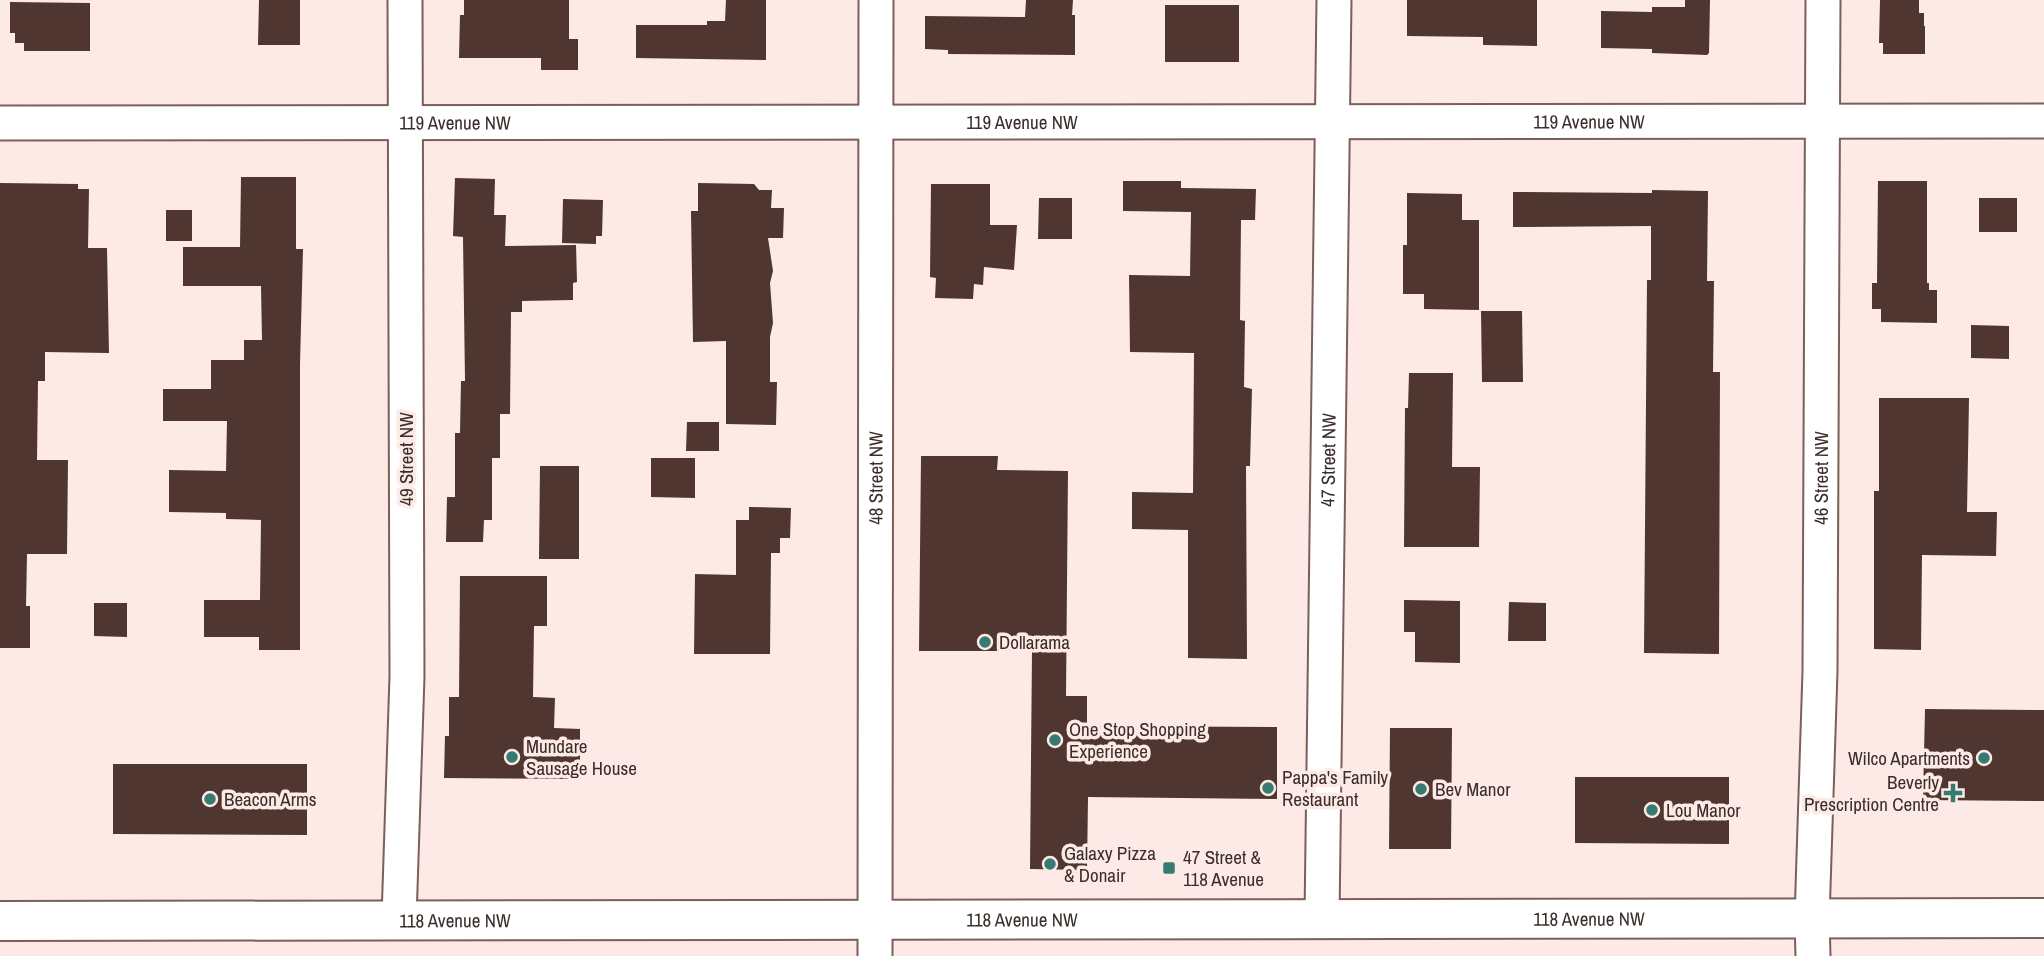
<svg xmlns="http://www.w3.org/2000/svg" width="2044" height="956" viewBox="0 0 2044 956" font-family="'Archivo Narrow',sans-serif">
<rect width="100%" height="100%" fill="#fde9e5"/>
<g fill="#4f3630">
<polygon points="259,0 300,0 300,45 258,45"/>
<polygon points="464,0 569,0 569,39 578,39 578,70 541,70 541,58 459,58 460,15 464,15"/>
<polygon points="726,0 766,0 766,60 636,58 636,25 707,25 707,21 725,21"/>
<polygon points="1026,0 1073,0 1072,15 1075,15 1075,55 948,54 948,50 925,49 925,16 1025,17"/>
<polygon points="1407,0 1537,0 1537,46 1483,45 1483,37 1407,36"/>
<polygon points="1685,0 1710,0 1709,53 1707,55 1652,53 1652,49 1601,48 1601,11 1652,12 1652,7 1685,7"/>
<polygon points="1880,0 1919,0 1919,13 1924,13 1924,26 1925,26 1925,54 1883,54 1883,43 1879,43"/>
<polygon points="10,2 90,3 90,51 24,51 24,43 15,43 15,33 10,33"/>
<rect x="1165" y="5" width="74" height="57"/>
<polygon points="241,177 296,177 296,249 303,249 300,364 300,650 259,650 259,637 204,637 204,600 260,600 261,520 226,519 226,513 169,512 169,470 226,471 227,421 163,421 163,389 211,389 211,360 244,360 244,340 262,340 261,286 183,286 183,247 240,247"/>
<polygon points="455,178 495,179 494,215 506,215 505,246 576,245 577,282 573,283 573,300 522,301 522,312 511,312 510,414 500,414 500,458 492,458 492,520 484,520 483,542 446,542 447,497 455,497 455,433 460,433 461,381 465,381 463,237 453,236"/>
<polygon points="1123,181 1181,181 1181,188 1256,189 1255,220 1241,220 1240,320 1245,321 1244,387 1252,389 1250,466 1246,466 1247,659 1188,658 1188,530 1132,529 1132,492 1193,493 1194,353 1130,352 1129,275 1190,276 1191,212 1123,211"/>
<polygon points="1878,181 1927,181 1927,283 1929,283 1929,290 1937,290 1937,323 1881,322 1881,309 1872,309 1872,283 1877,283"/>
<polygon points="0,183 78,184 78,189 89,189 88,248 107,248 109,353 45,352 45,381 38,381 37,460 68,460 67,554 27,554 26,606 30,606 30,648 0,648"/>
<polygon points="698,183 754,184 759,190 772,190 771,208 784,208 783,238 768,238 773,271 770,283 773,323 770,337 770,382 777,382 776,425 726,424 726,341 693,342 691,211 698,211"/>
<polygon points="931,184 990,184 990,225 1017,225 1014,270 984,267 983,285 974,284 973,299 935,298 936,278 930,277"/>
<polygon points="1652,190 1708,191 1707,281 1714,281 1713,372 1720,372 1719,654 1644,653 1647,280 1651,280 1651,226 1513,227 1513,192 1652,193"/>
<polygon points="1407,193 1462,194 1462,220 1479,220 1479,310 1424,309 1424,294 1403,294 1403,245 1407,245"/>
<polygon points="1039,198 1072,198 1072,239 1038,239"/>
<rect x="1979" y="198" width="38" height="34"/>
<polygon points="563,199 603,200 602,236 596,236 596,244 562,243"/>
<rect x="166" y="210" width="26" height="31"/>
<polygon points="1481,311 1522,311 1523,382 1482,382"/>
<polygon points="1971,325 2009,326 2009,359 1971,358"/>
<polygon points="1409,373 1453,373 1452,467 1480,467 1479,547 1404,547 1405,408 1408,408"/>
<polygon points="1879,398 1969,398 1967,512 1997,512 1996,556 1922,555 1921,650 1874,649 1874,491 1879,491"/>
<polygon points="687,422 719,422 719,451 686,451"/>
<polygon points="921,456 998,456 997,470 1068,471 1066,696 1087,696 1087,726 1277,727 1277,799 1088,797 1087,870 1030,869 1032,651 919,651"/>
<polygon points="651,458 695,458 695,498 651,497"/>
<polygon points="540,466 579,466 579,559 539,559"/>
<polygon points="749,507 791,508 790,538 780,538 780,553 771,553 770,654 694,654 695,574 736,575 736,520 749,520"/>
<polygon points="460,576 547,576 547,626 534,626 533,697 555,698 554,728 580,729 580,779 444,778 445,736 449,736 449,697 459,697"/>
<polygon points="1404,600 1460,601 1460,663 1415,662 1415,632 1404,632"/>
<polygon points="1509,602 1546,603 1546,641 1508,641"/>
<polygon points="94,603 127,603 127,637 94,636"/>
<polygon points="1925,709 2044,710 2044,801 1923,800"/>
<polygon points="1390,728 1452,728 1451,849 1389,849"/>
<polygon points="113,764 307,764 307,835 113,834"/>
<polygon points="1575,777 1729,777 1729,844 1575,843"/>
</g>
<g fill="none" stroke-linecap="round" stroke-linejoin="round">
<g stroke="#7b5f59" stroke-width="37">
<g id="street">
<path id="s1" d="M 0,123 L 2044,121"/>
<path id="s2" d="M 1322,918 L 1334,0"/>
<polyline points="399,919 407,676 405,0"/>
<path id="s3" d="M 875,956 L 876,0"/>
<path id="s4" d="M 1813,956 L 1812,919 L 1820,671 L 1823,0"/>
</g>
</g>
<g stroke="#7b5f59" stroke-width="42">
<g id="secondary">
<path id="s5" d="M 0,921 L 2044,918"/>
</g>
</g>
<use href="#street" stroke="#fff" stroke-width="33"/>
<use href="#secondary" stroke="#fff" stroke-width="38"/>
</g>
<g fill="#357b72" stroke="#fde9e5" stroke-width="2.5">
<circle cx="985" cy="642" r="7"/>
<circle cx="1055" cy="740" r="7"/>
<circle cx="512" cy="757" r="7"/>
<circle cx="1984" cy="758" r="7"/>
<circle cx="1268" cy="788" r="7"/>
<circle cx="1421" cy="789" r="7"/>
<path d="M1949.5 782.5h7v7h7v7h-7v7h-7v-7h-7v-7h7z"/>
<circle cx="210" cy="799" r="7"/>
<circle cx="1652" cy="810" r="7"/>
<circle cx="1050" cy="864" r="7"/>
<rect x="1162" y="861" width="14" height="14" rx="3.5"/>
</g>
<g text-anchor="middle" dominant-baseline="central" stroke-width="7" stroke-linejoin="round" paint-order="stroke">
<g font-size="19" fill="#3a2e2b" stroke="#fde9e5">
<text stroke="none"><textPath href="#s1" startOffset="1022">119 Avenue NW</textPath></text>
<text stroke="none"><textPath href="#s1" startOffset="1589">119 Avenue NW</textPath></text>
<text stroke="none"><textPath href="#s1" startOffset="455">119 Avenue NW</textPath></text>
<text transform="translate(406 459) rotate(-90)">49 Street NW</text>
<text stroke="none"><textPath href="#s2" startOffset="458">47 Street NW</textPath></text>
<text stroke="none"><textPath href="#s3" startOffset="478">48 Street NW</textPath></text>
<text stroke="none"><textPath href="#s4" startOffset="478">46 Street NW</textPath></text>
<text stroke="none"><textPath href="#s5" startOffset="455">118 Avenue NW</textPath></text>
<text stroke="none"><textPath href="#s5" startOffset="1022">118 Avenue NW</textPath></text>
<text stroke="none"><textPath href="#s5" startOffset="1589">118 Avenue NW</textPath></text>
</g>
<g font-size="19" fill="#3a2e2b" stroke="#fde9e5" text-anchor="start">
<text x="999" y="642">Dollarama</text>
<text x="1069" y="729">One Stop Shopping<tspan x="1069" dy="22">Experience</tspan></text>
<text x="526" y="746">Mundare<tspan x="526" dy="22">Sausage House</tspan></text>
<text x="1970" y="758" text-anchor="end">Wilco Apartments</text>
<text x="1282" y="777">Pappa's Family<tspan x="1282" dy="22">Restaurant</tspan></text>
<text x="1939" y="782" text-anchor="end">Beverly<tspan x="1939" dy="22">Prescription Centre</tspan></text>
<text x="1435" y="789">Bev Manor</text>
<text x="224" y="799">Beacon Arms</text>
<text x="1666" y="810">Lou Manor</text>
<text x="1064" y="853">Galaxy Pizza<tspan x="1064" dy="22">&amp; Donair</tspan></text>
<text x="1183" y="857">47 Street &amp;<tspan x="1183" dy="22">118 Avenue</tspan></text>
</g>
</g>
</svg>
